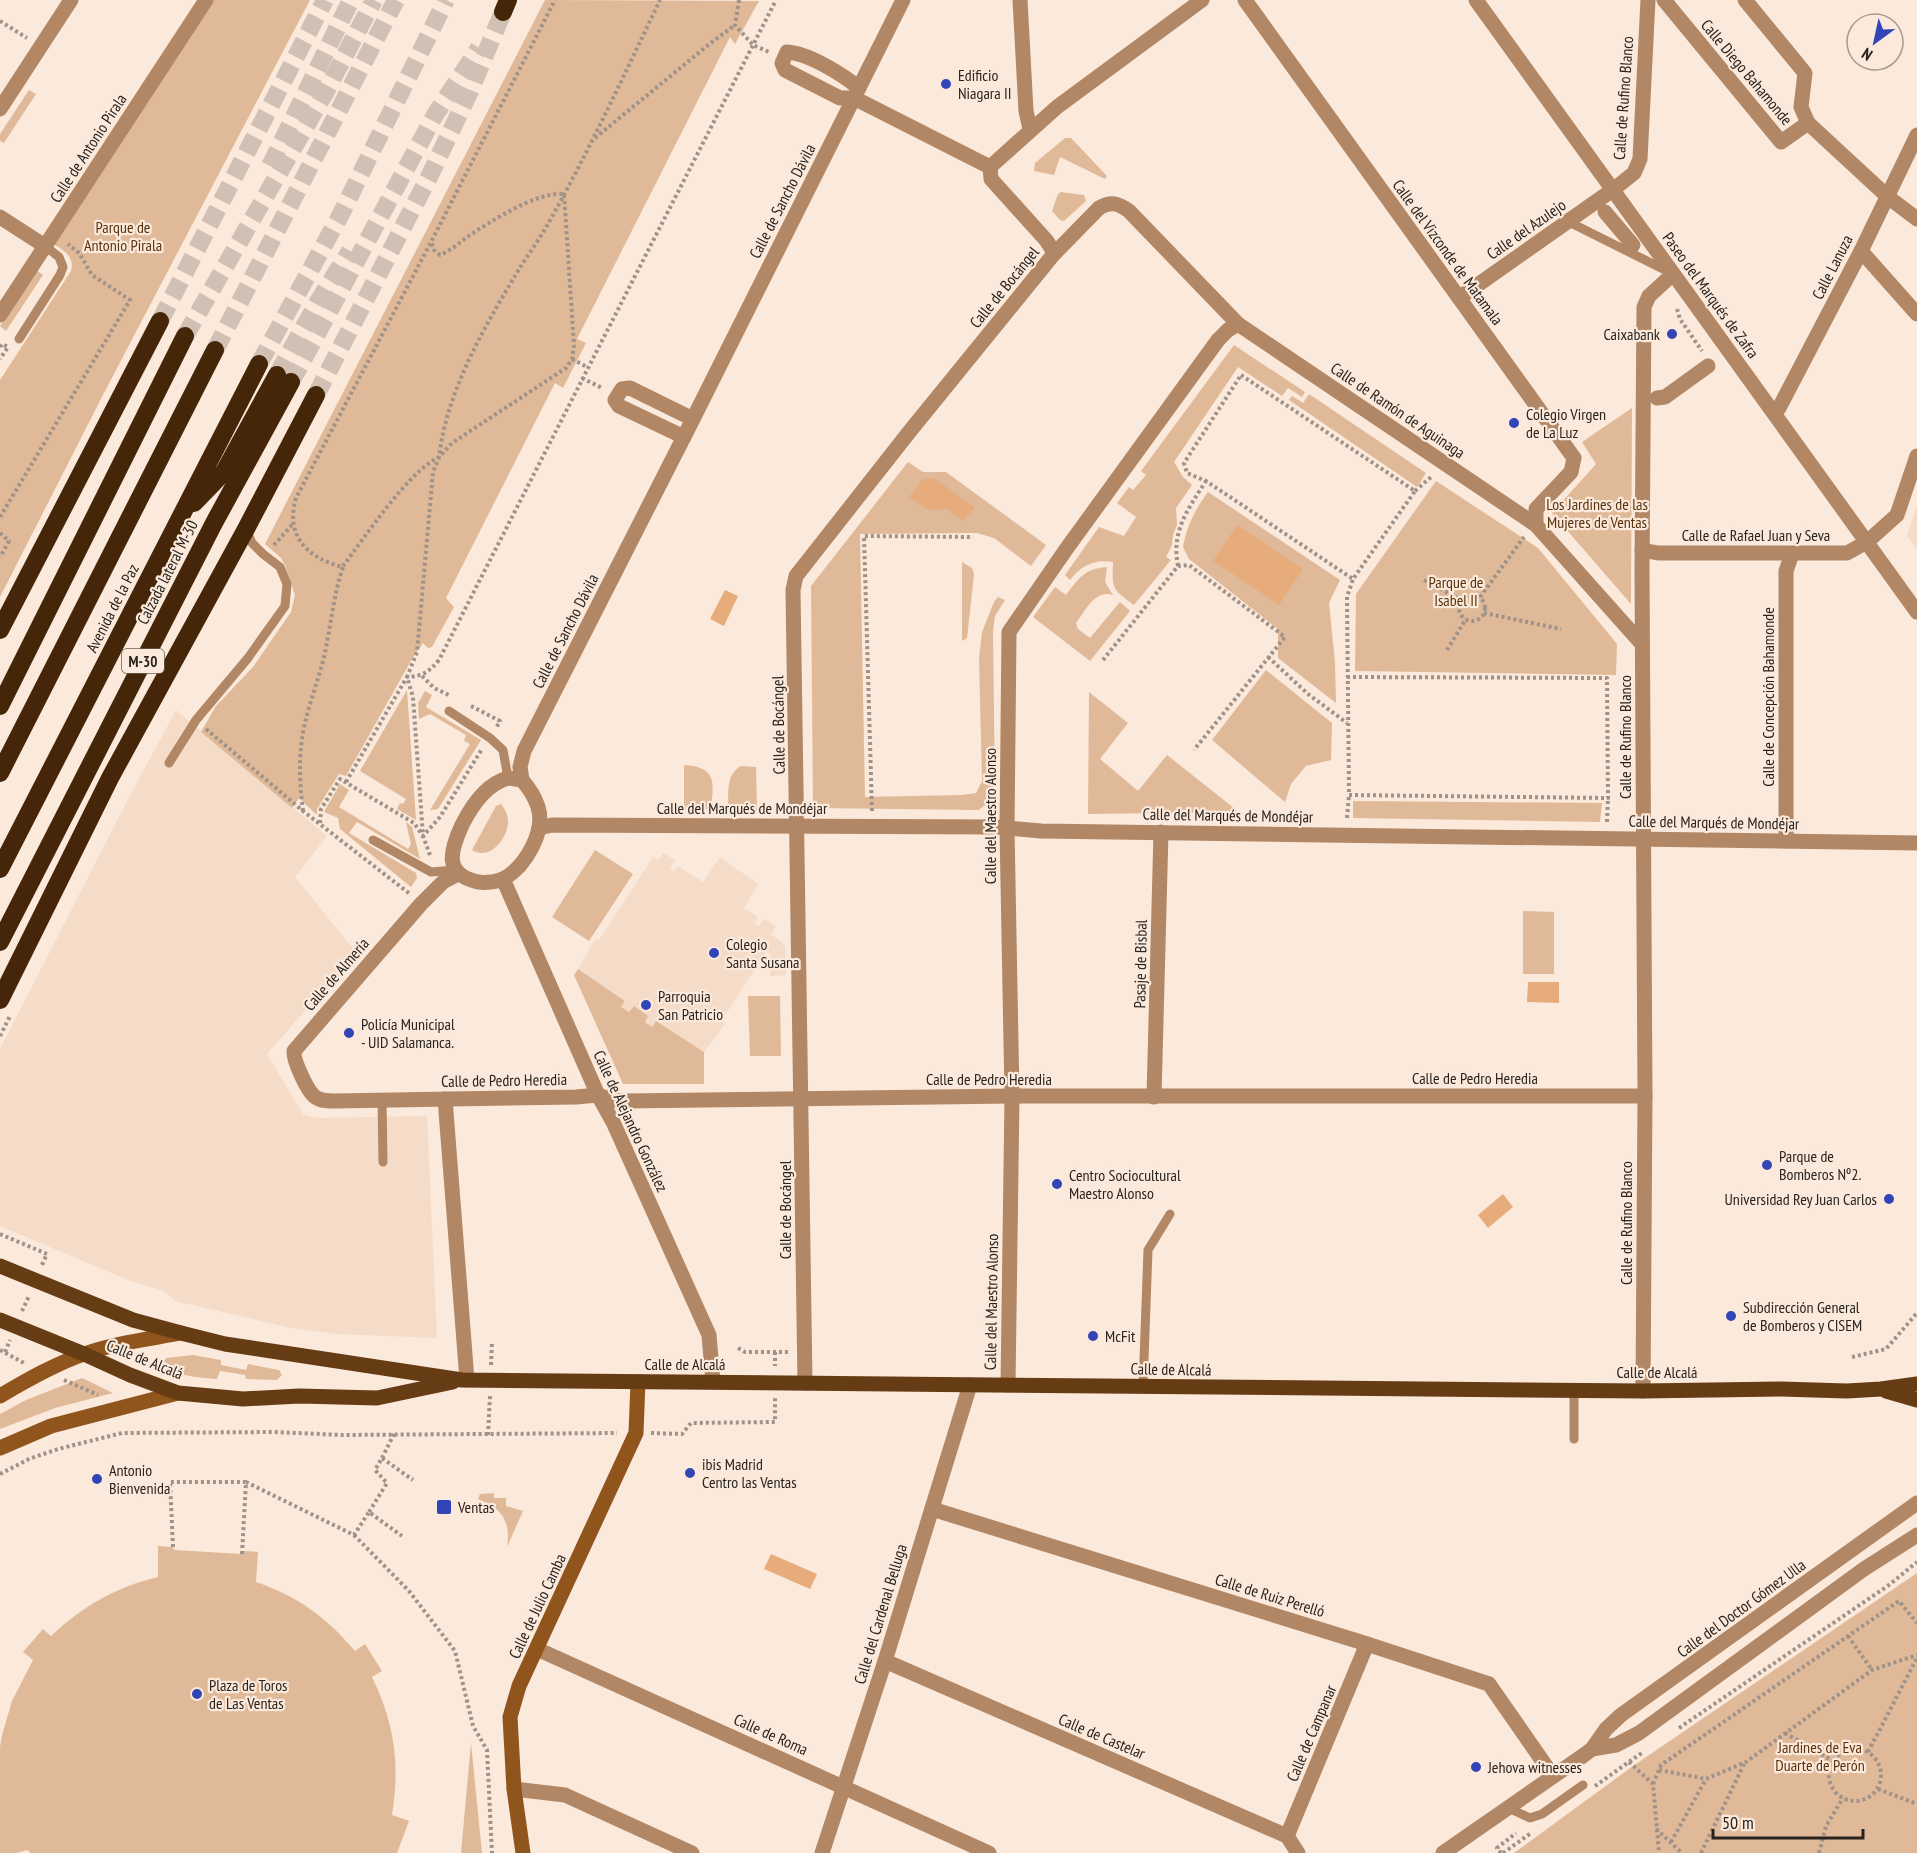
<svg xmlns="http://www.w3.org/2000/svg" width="1917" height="1853" viewBox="0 0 1917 1853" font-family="'PT Sans Narrow',sans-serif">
<rect width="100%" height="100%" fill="#fbe9db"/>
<g fill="#f4dcc9">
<polygon points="1917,505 1917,550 1907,536"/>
<polygon points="176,710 327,836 295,877 356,952 267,1054 303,1114 316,1118 427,1116 437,1338 336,1334 291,1328 175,1301 164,1291 128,1280 0,1226 0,1049 125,805"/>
<polygon points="663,853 675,860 670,869 674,871 678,866 703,882 720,857 758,884 744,908 758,917 754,923 759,926 764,919 776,926 771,934 785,945 786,975 770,976 771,954 766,952 722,1020 726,1023 704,1052 656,1021 652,1027 645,1022 633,1006 629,1012 621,1007 625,1001 578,969 595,939 599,940 653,857 659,860"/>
</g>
<g fill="#e0b999">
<path d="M 212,0 L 310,0 L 105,391 L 0,597 L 0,380 L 71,271 C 75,257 64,250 53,244 Z"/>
<polygon points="545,0 759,1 735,44 730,37 577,339 586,343 563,388 555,383 446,598 454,607 432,647 428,648 423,643 412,659 346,776 339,774 317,809 317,815 299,798 292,808 201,732 216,706 253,667 291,612 295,595 285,565 281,558 265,544"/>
<polygon points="29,90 36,94 4,143 0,141 0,134"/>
<polygon points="1065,138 1071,138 1107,176 1105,179 1060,157 1054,175 1034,171 1035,163"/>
<polygon points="1061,192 1084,195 1086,201 1064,221 1060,220 1052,211 1058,194"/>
<polygon points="36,270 43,275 6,331 0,326"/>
<path d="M 1234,345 L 1305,392 L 1302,397 L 1288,388 L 1282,396 L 1238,367 L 1174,462 L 1183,477 L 1192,485 L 1176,508 L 1177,525 L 1173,535 L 1172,545 L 1166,557 L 1171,560 L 1134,605 C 1112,589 1112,589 1113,562 C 1094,559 1082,565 1070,580 L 1065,575 L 1099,527 L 1124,536 L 1136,517 L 1117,503 L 1129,487 L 1133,490 L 1146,475 L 1141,471 Z"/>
<polygon points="1309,394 1426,473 1417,487 1289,400 1292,396 1303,403"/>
<polygon points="1632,408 1631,604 1552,513 1596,464 1582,442"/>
<polygon points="908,462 923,472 946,472 1046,545 1031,566 994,538 977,533 860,534 865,797 962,795 976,793 982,781 979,658 982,632 994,602 998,597 1005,600 995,616 993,631 995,797 979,810 813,808 811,586"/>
<polygon points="1436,481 1538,548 1617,644 1616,675 1355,671 1356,594"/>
<path d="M 1208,492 L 1340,580 L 1329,603 L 1335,662 L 1336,703 L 1278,658 L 1278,629 L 1189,559 L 1183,547 C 1187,525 1195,510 1208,492 Z"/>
<polygon points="962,562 972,568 974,574 967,638 962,641"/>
<path d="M 1107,567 L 1105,582 L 1113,595 C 1095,589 1086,610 1076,623 L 1078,629 L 1090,638 L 1120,602 L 1130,611 L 1090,661 L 1033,617 L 1055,587 L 1066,595 C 1080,577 1084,569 1107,567 Z"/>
<polygon points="1266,670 1332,723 1331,760 1306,766 1291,784 1285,802 1212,740"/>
<polygon points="407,690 416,820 397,809 400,803 403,804 406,799 360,771"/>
<polygon points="425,691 432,695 426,707 481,740 438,809 430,810 470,744 464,741 466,735 430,714 419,719 418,703"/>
<polygon points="1089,692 1128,723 1100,759 1138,791 1167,755 1239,812 1088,814"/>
<path d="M 684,765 C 717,767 714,782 711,809 L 684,810 Z"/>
<path d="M 741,766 L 756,767 L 757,811 L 728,810 C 729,793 725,775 741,766 Z"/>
<polygon points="340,784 349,790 339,807 408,849 411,844 406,822 412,827 420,859 357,822 349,833 416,873 417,878 411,887 340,829 338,818 324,812"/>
<polygon points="1353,801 1602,803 1600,822 1353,818"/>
<path d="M 501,804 C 505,809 508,815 508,822 C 507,840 489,861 472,850 L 496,806 Z"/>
<polygon points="595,850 633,874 589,941 552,917"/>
<polygon points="1523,911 1554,912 1554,974 1523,974"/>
<polygon points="578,969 625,1001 621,1007 629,1012 634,1006 648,1016 645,1022 652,1027 656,1021 704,1052 704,1084 623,1084 574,975"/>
<polygon points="748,996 780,996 781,1056 750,1056"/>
<path d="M 193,1355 L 221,1360 L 221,1365 L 246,1370 L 248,1364 L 279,1370 L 282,1375 L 277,1380 L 246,1379 L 245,1375 L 220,1371 L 217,1379 C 201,1378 176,1376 163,1365 L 166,1358 Z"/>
<polygon points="82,1378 113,1393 55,1408 0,1429 0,1414 26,1400"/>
<path d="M 494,1493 L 494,1498 L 506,1498 L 506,1506 L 523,1511 L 507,1547 C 511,1521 502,1508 478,1499 L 480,1494 Z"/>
<path d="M 158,1546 L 173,1547 L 174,1550 L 242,1554 L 244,1551 L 258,1552 L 256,1582 C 299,1597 326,1617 355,1651 L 365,1644 L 382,1671 L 372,1677 C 395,1725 400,1763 392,1815 L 409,1821 L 397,1853 L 30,1853 L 28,1850 L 16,1853 L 0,1853 L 0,1747 L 2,1735 L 12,1701 L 33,1660 L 23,1652 L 43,1629 L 51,1636 C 83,1606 116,1587 158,1577 Z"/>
<polygon points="1917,1573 1917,1853 1514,1853 1633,1766"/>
<polygon points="471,1743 482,1853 461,1853"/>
</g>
<g fill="#e7ac7c">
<polygon points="934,478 975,508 963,521 947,509 929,510 909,497 923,479"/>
<polygon points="1237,525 1303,569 1279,605 1213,561"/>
<polygon points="725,590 738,596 724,626 710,619"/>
<polygon points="1528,982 1559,982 1559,1003 1527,1002"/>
<polygon points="1503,1194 1513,1207 1488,1228 1478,1215"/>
<polygon points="771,1554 817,1574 810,1589 764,1569"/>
</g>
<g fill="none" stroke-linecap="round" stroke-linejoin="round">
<g stroke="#d1c1b5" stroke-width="18" stroke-dasharray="18 9" stroke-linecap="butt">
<polyline points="270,166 351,0"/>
<polyline points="160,321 325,0"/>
<polyline points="185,336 325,93 374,0"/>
<polyline points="215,350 396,0"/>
<polyline points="259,364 342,212 446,0"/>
<polyline points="277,375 319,300 350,251"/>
<polyline points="291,382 435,115 479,48"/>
<polyline points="316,395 430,175 470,91 503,12"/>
</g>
<g stroke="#9f9288" stroke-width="4" stroke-dasharray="3 3" stroke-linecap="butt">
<polyline points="739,0 735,25 753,45 769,52"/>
<polyline points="0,21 27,38"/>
<polyline points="595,138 712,42 735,25"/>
<polyline points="1677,309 1680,319 1702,351"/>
<polyline points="0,347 2,344 8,347 0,359"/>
<polyline points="572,359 587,367"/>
<polygon points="1241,375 1415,491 1353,579 1206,481 1187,473 1184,463"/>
<polyline points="582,378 602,388"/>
<polyline points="1415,491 1431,477"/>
<polyline points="0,517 130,300 92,275 79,253 68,244"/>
<polyline points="0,533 9,541 0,557"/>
<polyline points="274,545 292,525"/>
<path d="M 343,566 C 366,536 407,473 439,457 C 447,389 486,324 521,266 C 530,252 540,238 548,224 C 589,151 624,75 660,0"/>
<path d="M 1178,566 C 1171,531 1188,509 1206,481"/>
<polyline points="1424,580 1461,600"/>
<circle cx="1472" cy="608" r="13"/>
<polyline points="1480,597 1524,537"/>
<polyline points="1484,613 1561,629"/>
<polyline points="1447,650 1466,619"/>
<polyline points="1268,657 1308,694 1347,723"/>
<polyline points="1103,660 1178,566 1189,565 1285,637 1194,750"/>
<polyline points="422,676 434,688 451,696"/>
<polyline points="1347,677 1607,678 1608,798 1349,795 1347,597 1353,579"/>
<polyline points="471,706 500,721 496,728"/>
<polyline points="206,729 303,811 410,894"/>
<path d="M 346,782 L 407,677 C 423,676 429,672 439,660 L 776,0"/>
<path d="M 303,811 C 299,779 298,750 306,719 C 311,698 319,678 324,657 C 331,627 333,596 343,567 C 307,558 285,536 296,498 L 431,242 L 555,0"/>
<polyline points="872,811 864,536 973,537"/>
<polyline points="1347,818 1349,795"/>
<polyline points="1607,822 1608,798"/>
<polyline points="320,823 321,809 340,779 414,823 423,836 440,817 482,749"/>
<path d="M 430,855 L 423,836 L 413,697 L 407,677 L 417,652 L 433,472 L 439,457 L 452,443 L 566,368 L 572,359 L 574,345 L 564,194 C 537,191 490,222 467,237 C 458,244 450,251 440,255 L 434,250 L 431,242"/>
<polyline points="0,1036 10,1016"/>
<polyline points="0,1234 47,1254 41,1267"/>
<polyline points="22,1311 29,1296"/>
<polyline points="738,1348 745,1352 788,1352"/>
<polyline points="0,1350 24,1363"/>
<polyline points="5,1352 10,1340"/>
<polyline points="775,1352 775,1366"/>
<polyline points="1852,1357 1886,1349 1917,1313"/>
<polyline points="491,1365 492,1342"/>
<polyline points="64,1380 98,1395"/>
<polyline points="651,1433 682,1434 691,1423 775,1422 775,1398"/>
<polyline points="488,1435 490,1396"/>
<polyline points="382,1458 394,1434"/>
<polyline points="0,1474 29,1459 58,1449 122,1433 273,1432 343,1435 617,1433"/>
<polyline points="369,1512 387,1483 375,1470 382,1458 413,1480"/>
<polyline points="354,1535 409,1591 455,1651 473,1726 487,1750 492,1853"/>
<polyline points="173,1547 170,1482 245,1482"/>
<polyline points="242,1554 246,1482 354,1535 369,1512 402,1536"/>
<polyline points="1848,1636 1872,1670"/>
<polyline points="1679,1728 1889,1585 1917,1562"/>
<polyline points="1785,1733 1833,1761"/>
<circle cx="1855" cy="1775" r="26"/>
<polyline points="1868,1752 1917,1658"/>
<polyline points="1629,1762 1653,1784 1659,1853"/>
<polyline points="1659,1770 1706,1779 1746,1762 1872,1670 1917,1655"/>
<polyline points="1653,1784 1661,1765 1899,1601 1917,1623"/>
<polyline points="1595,1786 1643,1752"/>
<polyline points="1878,1789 1917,1804"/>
<polyline points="1656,1829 1682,1853"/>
<polyline points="1671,1842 1706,1779"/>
<polyline points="1501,1853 1497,1848 1516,1833"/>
<polyline points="1503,1853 1531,1833"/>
<polyline points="1701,1853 1745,1762"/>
<polyline points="1819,1853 1826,1826 1843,1798"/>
</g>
<g stroke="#b18766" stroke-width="9">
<polyline points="1569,222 1669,272"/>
<polyline points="19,339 60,275 63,267 59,257 45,246"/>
<polyline points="449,711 490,738 503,750 508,778"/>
<polyline points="169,763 196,720 248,658 285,606 287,584 280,567 263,554 252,543 246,529"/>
<polyline points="373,840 431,872 455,870"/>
<polyline points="382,1099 383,1162"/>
<polyline points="1143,1387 1148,1250 1170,1214"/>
<polyline points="1574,1390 1574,1439"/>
<polyline points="1508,1808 1530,1818 1542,1814 1583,1785"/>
</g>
<g stroke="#b18766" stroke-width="15">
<polyline points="1020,0 1026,111 1030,129"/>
<polyline points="1245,0 1574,458 1571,472 1536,509 1536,525"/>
<polyline points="1476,0 1917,612"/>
<polyline points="1664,0 1781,142 1808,123"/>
<polyline points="1745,0 1805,73 1801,107 1808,123 1888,197 1917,219"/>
<path d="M 859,88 C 842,74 808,53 787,52 L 782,63 L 785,70 L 840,98 L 854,98 L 990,167"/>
<polyline points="0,109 71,0"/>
<polyline points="990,167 1057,107 1202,0"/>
<polyline points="990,167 991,179 1046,240 1052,249 1053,255"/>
<polyline points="1605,212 1633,245"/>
<polyline points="0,217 45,246"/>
<polyline points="1861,251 1917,314"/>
<polyline points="1459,298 1614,189 1634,173 1640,159 1648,0"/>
<polyline points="0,315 206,0"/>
<polyline points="1657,398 1665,397 1708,366"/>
<polyline points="1774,412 1779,408 1861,251 1917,135"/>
<polyline points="684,437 619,406 615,400 622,389 630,388 693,419"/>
<polyline points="1642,550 1658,553 1847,553 1867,542 1897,515 1917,456"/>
<path d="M 508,778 L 522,780 C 529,788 535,797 538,807 C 546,832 525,866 505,878 C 498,882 486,883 478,882 C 443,874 450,851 462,825 C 472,805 486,784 508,778 Z"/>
<polyline points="522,780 520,767 524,751 693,419 903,0"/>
<polyline points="539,828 552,825 997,827 1041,831 1917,843"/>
<polyline points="1786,841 1786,571 1792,554"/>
<path d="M 458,874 L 443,882 L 421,904 L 294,1051 C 293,1060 307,1090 314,1096 C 320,1101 327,1101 334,1101 L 576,1097 L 598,1095 L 613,1100 L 624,1101 L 1012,1096 L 1645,1096"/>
<polyline points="503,879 598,1095 613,1122 709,1335 713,1382"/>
<polyline points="1154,1097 1161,832"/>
<polyline points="445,1099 467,1380"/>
<path d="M 805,1383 L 793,590 L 796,576 L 910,431 L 1053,255 L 1099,208 C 1111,201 1118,203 1129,211 L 1238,324 L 1536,525 L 1642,644"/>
<polyline points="1008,1385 1012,1096 1007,829 1009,632 1067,548 1218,340 1228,330 1238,324"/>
<polyline points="1643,1391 1645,1096 1642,570 1644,307 1649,296 1673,274"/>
<polyline points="932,1509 1367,1644 1489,1684 1553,1776"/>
<polyline points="537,1649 989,1853"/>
<polyline points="885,1661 1287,1836 1298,1853"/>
<polyline points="1592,1749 1616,1745 1639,1733 1864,1569 1917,1535"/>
<polyline points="514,1789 565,1795 692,1853"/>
<polyline points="1287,1836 1367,1644"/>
<polyline points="822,1853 885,1661 970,1385"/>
<polyline points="1443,1853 1584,1755 1592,1749 1606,1729 1621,1715 1917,1503"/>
</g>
<g stroke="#90551c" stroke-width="15">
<path d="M 0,1396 C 27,1380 55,1364 84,1354 C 115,1343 149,1339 181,1333"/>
<polyline points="0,1448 51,1426 178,1393"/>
<polyline points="523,1853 514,1789 510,1717 519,1686 636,1433 638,1382"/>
</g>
<g stroke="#663c15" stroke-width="15">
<polyline points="0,1266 133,1320 181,1333 225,1344 462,1380 1643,1391 1781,1389 1847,1391 1881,1389 1917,1384"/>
<polyline points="0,1320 84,1354 130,1375 178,1393 243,1399 299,1396 377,1398 453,1382"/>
<polyline points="1886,1391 1917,1400"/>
</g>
<g stroke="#452609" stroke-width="18">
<polyline points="503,12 508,0"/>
<polyline points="194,503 224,472 277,375"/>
<polyline points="0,630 160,321"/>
<polyline points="0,706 185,336"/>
<polyline points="0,773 215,350"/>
<polyline points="0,869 259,364"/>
<polyline points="0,942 214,523 291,382"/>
<polyline points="0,1000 110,778 246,529 316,395"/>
</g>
</g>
<g fill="#3245b7" stroke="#fbe9db" stroke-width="2">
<circle cx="946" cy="84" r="6"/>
<circle cx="1672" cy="334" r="6"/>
<circle cx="1514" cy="423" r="6"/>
<circle cx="714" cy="953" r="6"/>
<circle cx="646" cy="1005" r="6"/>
<circle cx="349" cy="1033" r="6"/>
<circle cx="1767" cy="1165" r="6"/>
<circle cx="1057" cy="1184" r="6"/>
<circle cx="1889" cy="1199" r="6"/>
<circle cx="1731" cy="1316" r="6"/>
<circle cx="1093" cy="1336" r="6"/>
<circle cx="690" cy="1473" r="6"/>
<circle cx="97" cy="1479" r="6"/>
<rect x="436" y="1499" width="16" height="16" rx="3"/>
<circle cx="197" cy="1694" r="6"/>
<circle cx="1476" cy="1767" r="6"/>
</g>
<g text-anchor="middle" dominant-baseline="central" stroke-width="4.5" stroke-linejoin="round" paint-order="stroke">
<rect fill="#fbe9db" stroke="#685e57" stroke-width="1.5" x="122" y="649" width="42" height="24" rx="4.5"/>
<g font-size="15" font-weight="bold" fill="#29231e">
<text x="143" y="661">M-30</text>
</g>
<g font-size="16" fill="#29231e" stroke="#fbe9db">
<text transform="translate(1747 72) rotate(50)">Calle Diego Bahamonde</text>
<text transform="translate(1623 98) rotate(-86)">Calle de Rufino Blanco</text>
<text transform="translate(88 148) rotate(-57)">Calle de Antonio Pirala</text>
<text transform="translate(782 201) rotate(-63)">Calle de Sancho Dávila</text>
<text transform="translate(1526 229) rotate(-35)">Calle del Azulejo</text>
<text transform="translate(1448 252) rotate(54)">Calle del Vizconde de Matamala</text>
<text transform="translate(1832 267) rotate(-63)">Calle Lanuza</text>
<text transform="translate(1004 287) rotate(-51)">Calle de Bocángel</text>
<text transform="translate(1711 295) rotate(54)">Paseo del Marqués de Zafra</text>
<text transform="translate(1398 410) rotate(34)">Calle de Ramón de Aguinaga</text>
<text x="1756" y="535">Calle de Rafael Juan y Seva</text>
<text transform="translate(167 572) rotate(-63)">Calzada lateral M-30</text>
<text transform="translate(112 608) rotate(-63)">Avenida de la Paz</text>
<text transform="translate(565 631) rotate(-63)">Calle de Sancho Dávila</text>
<text transform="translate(1768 697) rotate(-90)">Calle de Concepción Bahamonde</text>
<text transform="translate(778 725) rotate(-91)">Calle de Bocángel</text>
<text transform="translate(1625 737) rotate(-90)">Calle de Rufino Blanco</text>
<text x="742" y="808">Calle del Marqués de Mondéjar</text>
<text transform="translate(1228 815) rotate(1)">Calle del Marqués de Mondéjar</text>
<text transform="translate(990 816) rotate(-90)">Calle del Maestro Alonso</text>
<text transform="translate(1714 822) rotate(1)">Calle del Marqués de Mondéjar</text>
<text transform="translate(1140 964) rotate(-89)">Pasaje de Bisbal</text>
<text transform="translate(336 974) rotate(-49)">Calle de Almería</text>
<text x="1475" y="1078">Calle de Pedro Heredia</text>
<text x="989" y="1079">Calle de Pedro Heredia</text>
<text transform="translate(504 1080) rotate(-1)">Calle de Pedro Heredia</text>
<text transform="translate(631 1121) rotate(65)">Calle de Alejandro González</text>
<text transform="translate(785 1210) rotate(-90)">Calle de Bocángel</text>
<text transform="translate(1626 1223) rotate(-90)">Calle de Rufino Blanco</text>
<text transform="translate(991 1302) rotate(-89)">Calle del Maestro Alonso</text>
<text transform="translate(145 1359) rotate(22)">Calle de Alcalá</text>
<text x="685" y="1364">Calle de Alcalá</text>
<text transform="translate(1171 1369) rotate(1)">Calle de Alcalá</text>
<text x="1657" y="1372">Calle de Alcalá</text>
<text transform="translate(1270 1595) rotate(17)">Calle de Ruiz Perelló</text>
<text transform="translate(537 1606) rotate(-65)">Calle de Julio Camba</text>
<text transform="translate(1741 1608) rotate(-36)">Calle del Doctor Gómez Ulla</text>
<text transform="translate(880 1614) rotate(-73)">Calle del Cardenal Belluga</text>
<text transform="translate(1311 1733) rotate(-67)">Calle de Campanar</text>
<text transform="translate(771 1734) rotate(24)">Calle de Roma</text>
<text transform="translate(1102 1736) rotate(23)">Calle de Castelar</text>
</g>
<g font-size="16" fill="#29231e" stroke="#fbe9db" text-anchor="start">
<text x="958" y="75">Edificio<tspan x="958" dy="18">Niagara II</tspan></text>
<text x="1660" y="334" text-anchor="end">Caixabank</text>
<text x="1526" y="414">Colegio Virgen<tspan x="1526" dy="18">de La Luz</tspan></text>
<text x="726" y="944">Colegio<tspan x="726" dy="18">Santa Susana</tspan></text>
<text x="658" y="996">Parroquia<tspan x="658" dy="18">San Patricio</tspan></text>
<text x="361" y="1024">Policía Municipal<tspan x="361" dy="18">- UID Salamanca.</tspan></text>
<text x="1779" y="1156">Parque de<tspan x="1779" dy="18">Bomberos Nº2.</tspan></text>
<text x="1069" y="1175">Centro Sociocultural<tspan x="1069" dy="18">Maestro Alonso</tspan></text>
<text x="1877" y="1199" text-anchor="end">Universidad Rey Juan Carlos</text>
<text x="1743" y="1307">Subdirección General<tspan x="1743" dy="18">de Bomberos y CISEM</tspan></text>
<text x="1105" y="1336">McFit</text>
<text x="702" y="1464">ibis Madrid<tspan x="702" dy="18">Centro las Ventas</tspan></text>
<text x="109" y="1470">Antonio<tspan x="109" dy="18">Bienvenida</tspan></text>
<text x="458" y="1507">Ventas</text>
<text x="209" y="1685">Plaza de Toros<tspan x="209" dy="18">de Las Ventas</tspan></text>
<text x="1488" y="1767">Jehova witnesses</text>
</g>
<g font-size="16" fill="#59330e" stroke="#fbe9db">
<text x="123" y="227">Parque de<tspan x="123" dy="18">Antonio Pirala</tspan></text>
<text x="1597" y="504">Los Jardines de las<tspan x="1597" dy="18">Mujeres de Ventas</tspan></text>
<text x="1456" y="582">Parque de<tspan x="1456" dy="18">Isabel II</tspan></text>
<text x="1820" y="1747">Jardines de Eva<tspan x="1820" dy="18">Duarte de Perón</tspan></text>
</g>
</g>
<g transform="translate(1875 42) rotate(213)"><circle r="28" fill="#fbe9db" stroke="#a79a8f" stroke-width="1.5"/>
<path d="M0-4.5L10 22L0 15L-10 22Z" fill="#3245b7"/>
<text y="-9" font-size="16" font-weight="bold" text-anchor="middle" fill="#29231e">N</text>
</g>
<path d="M1713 1829v9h150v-9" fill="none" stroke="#29231e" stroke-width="3"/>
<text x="1722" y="1829" font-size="18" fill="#29231e" stroke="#fbe9db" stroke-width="4.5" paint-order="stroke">50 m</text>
</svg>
